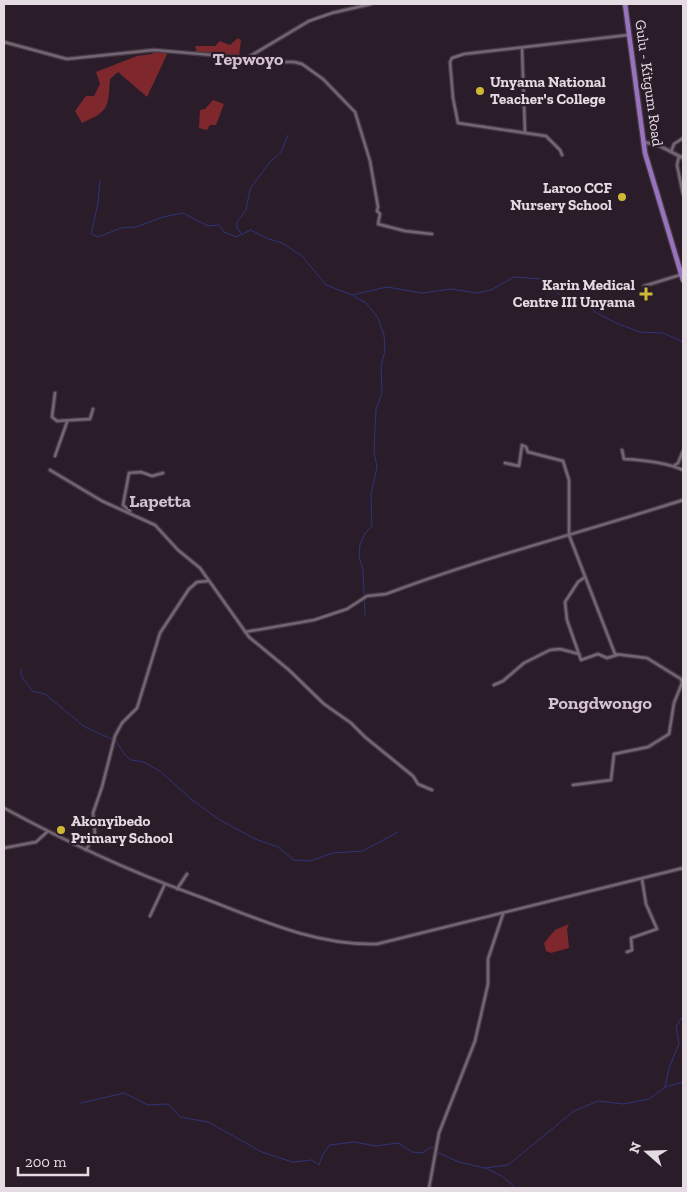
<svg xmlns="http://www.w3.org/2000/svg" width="687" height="1192" viewBox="0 0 687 1192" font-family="'Zilla Slab',serif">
<rect width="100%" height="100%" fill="#2a1d29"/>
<g fill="#7e272d">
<polygon points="238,38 241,40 239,57 197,53 195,46 215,46 220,41 230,45"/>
<path d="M 157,48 L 169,50 L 147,97 L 118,72 L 110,79 C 108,108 109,111 82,123 L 75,111 L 86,96 L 94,96 L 100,84 L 96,72 L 137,56 L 152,54 Z"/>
<polygon points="213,100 224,104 216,125 210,125 207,130 199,128 200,110 205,109"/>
<polygon points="569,924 567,929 569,948 551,953 546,951 544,943 555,930"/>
</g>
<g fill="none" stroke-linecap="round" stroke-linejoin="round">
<g stroke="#30337a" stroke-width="1">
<polyline points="100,181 98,203 91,234 98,237 121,228 136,227 163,217 183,213 208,226 219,225 224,232 236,237 251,230 266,238 282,243 302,256 326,285 352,295 387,287 422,293 451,289 477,293 491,290 514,277 542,279 561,296 583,302 597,313 616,323 640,332 663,333 683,342"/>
<polyline points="241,233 237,228 237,222 246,210 250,189 269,163 281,152 288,135"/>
<polyline points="354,296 366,303 378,318 384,335 385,351 381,366 382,393 376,409 374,452 377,467 371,494 372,526 365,533 360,544 359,557 363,569 365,615"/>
<polyline points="21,669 21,675 32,691 45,694 85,727 116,741 125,755 131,760 144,762 161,772 191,799 220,820 255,839 278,847 294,860 310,861 333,853 363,851 398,832"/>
<polyline points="665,1087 669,1068 679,1044 676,1027 683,1016"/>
<polyline points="81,1103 124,1093 148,1105 169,1104 180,1117 208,1122 262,1152 292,1162 312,1160 319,1165 323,1154 330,1145 354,1142 376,1146 398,1143 412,1152 422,1153 432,1147 440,1154"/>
<polyline points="439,1153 459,1162 484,1168 508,1165 574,1111 598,1101 624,1104 649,1099 665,1087 683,1082"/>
<polyline points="486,1168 503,1177 516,1188"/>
</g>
<g stroke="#453a44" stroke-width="5">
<g id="minor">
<polyline points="4,42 67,59 154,50 247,58 309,21 332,13 371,4"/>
<polyline points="522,48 525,132"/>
<polyline points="242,59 251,62 294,62 302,64 323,79 355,112 370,161 378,207 377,211 380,214 378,224 405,231 432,234"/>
<polyline points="671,152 674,144 683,138"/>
<polyline points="562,155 560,150 546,136 458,123 453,98 450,62 452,58 464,54 628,35"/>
<polyline points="679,156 677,165 683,194"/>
<polyline points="644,286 680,275"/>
<polyline points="55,393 52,417 57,421 90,419 93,409"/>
<path d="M 622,450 L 624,459 C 644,460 665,462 683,470"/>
<polyline points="55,456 67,422"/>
<polyline points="505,463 519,466 522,445 526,447 528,452 563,461 569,480 569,535"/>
<polyline points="675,465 678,463 683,451"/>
<polyline points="50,470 102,501 155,525 178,550 200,568 249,637 289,670 324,704 351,723 365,737 413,776 418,784 432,790"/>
<polyline points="130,511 123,505 129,473 141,472 152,476 163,473"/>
<polyline points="569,535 615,654 647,658 681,679 682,683 674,703 669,734 648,747 614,754 611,780 573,785"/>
<polyline points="585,577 578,582 565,602 567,620 581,660 598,654 607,658 617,655"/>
<path d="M 245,632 L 314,620 L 347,609 L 367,596 L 386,594 C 484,557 584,532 683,500"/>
<polyline points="494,685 503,681 524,663 550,650 560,649 579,654"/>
<path d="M 4,808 C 63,840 124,869 187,892 C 248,914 310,946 377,944 L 683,868"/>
<polyline points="4,848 36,842 47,832"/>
<polyline points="86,850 95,833 93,813 102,787 115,736 122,723 137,708 160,633 189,589 197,582 209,581"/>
<polyline points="177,889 187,874"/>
<polyline points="150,916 165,884"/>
<polyline points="627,952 632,950 631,938 657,929 646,904 642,879"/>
<polyline points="429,1188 439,1133 475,1041 488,984 488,959 503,914"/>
</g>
</g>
<g stroke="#453a44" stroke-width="5.5">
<polyline id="tertiary" points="643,142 658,145 683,158"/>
</g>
<g stroke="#453a44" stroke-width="7">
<polyline id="primary" points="625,4 645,153 683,280"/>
</g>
<use href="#minor" stroke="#756574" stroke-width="2.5"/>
<use href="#tertiary" stroke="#756574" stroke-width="3"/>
<use href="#primary" stroke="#9872bd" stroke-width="4.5"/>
</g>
<g fill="#d0b837" stroke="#2a1d29" stroke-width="2">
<circle cx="480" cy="91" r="5"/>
<circle cx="622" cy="197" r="5"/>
<path d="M643.5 286.5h5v5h5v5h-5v5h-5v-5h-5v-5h5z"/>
<circle cx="61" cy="830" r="5"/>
</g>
<g text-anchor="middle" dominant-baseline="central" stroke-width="4.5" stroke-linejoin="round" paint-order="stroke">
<g font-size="15" font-weight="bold" fill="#e4dbe3" stroke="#2a1d29" text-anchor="start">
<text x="490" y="82">Unyama National<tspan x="490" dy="17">Teacher's College</tspan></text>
<text x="612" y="188" text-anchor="end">Laroo CCF<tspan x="612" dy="17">Nursery School</tspan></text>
<text x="635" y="285" text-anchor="end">Karin Medical<tspan x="635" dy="17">Centre III Unyama</tspan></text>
<text x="71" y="821">Akonyibedo<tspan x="71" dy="17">Primary School</tspan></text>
</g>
<g font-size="15" fill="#e4dbe3" stroke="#2a1d29">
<text transform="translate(649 83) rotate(82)">Gulu - Kitgum Road</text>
</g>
<g font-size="18" font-weight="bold" fill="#d3c1d1" stroke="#2a1d29">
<text x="248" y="59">Tepwoyo</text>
<text x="160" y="501">Lapetta</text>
<text x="600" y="703">Pongdwongo</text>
</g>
</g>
<rect width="687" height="1192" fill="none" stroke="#e4dbe3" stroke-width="10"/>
<g transform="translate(647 1152) rotate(290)" stroke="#2a1d29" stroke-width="4" paint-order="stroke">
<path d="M0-4L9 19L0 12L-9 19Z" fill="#e4dbe3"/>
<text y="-8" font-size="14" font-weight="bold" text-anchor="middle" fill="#e4dbe3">N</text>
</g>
<path d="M18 1167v8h70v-8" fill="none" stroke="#e4dbe3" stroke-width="2.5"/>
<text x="25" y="1167" font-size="15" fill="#e4dbe3" stroke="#2a1d29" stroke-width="4" paint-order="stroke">200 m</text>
</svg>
